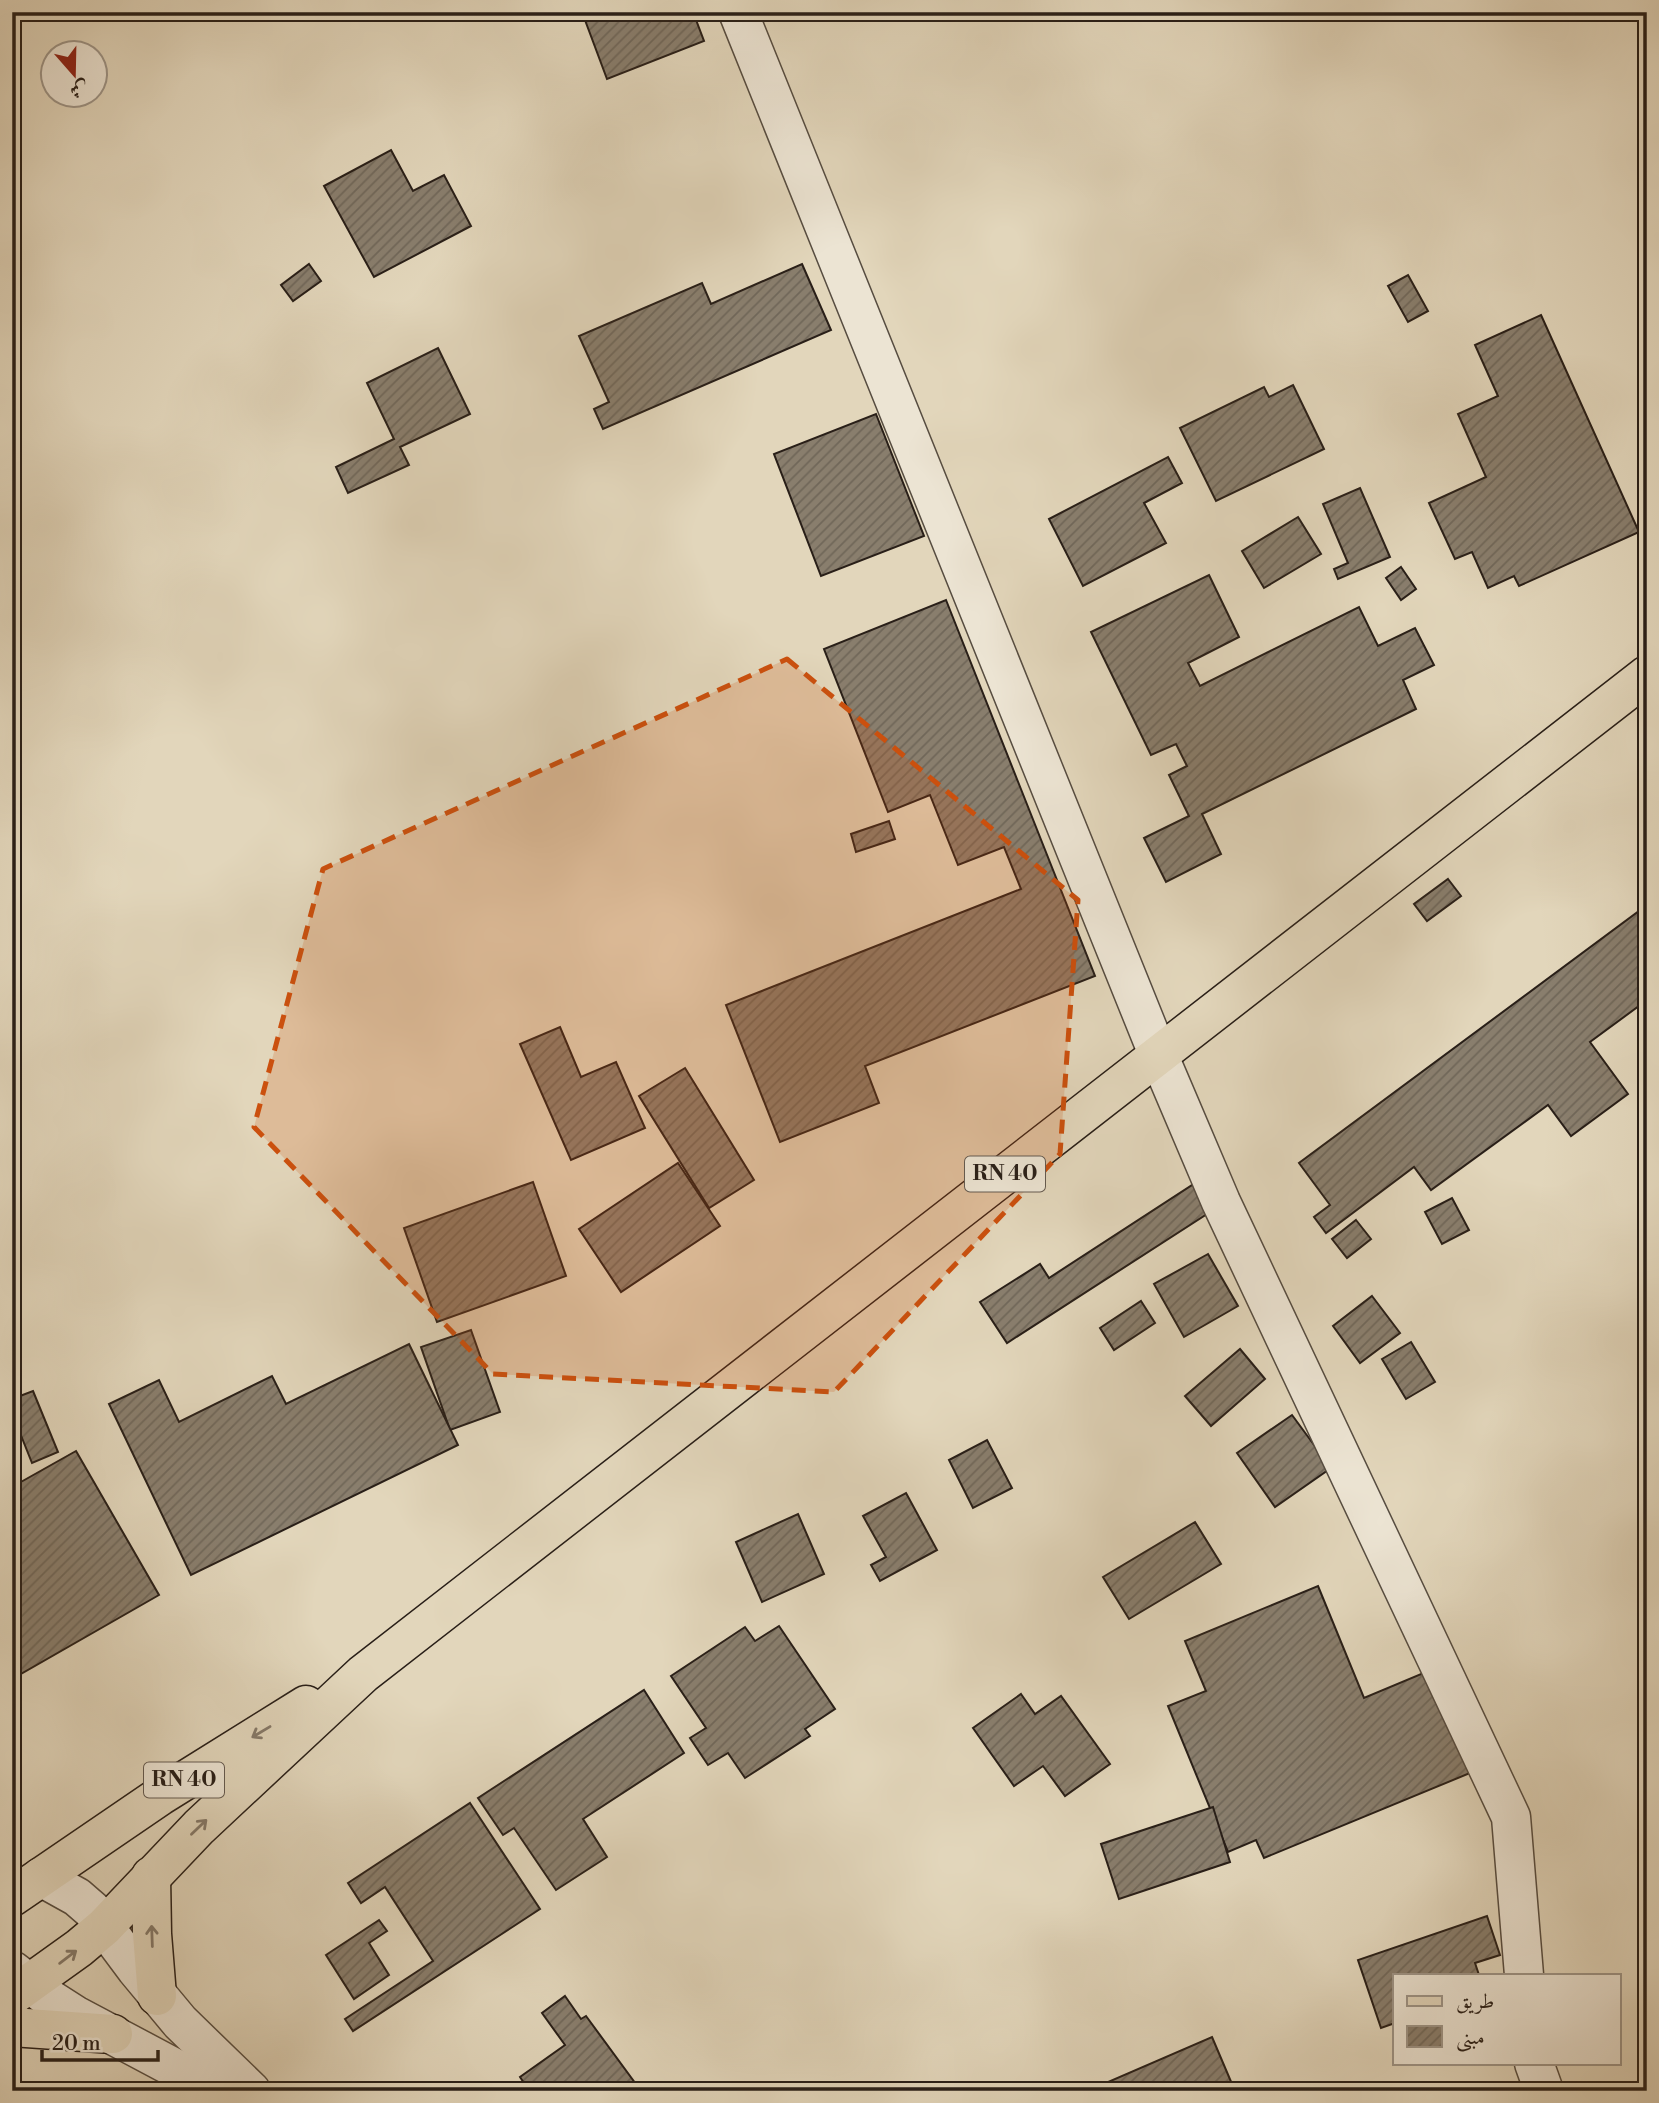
<svg xmlns="http://www.w3.org/2000/svg" width="1659" height="2103" viewBox="0 0 1659 2103" font-family="'Libre Bodoni',Amiri,serif">
<defs>
<pattern id="building-hatch" width="6" height="6" patternUnits="userSpaceOnUse" patternTransform="scale(1.75)"><rect width="6" height="6" fill="#897e6d"/><path d="M-1 1l2-2M0 6l6-6M5 7l2-2" fill="none" stroke="#706759"/></pattern>
</defs>
<rect width="100%" height="100%" fill="#e2d6bb"/>
<filter id="stains"><feTurbulence type="fractalNoise" baseFrequency=".00286" numOctaves="4"/><feColorMatrix values="0 0 0 0 .2 0 0 0 0 .09 0 0 0 0 .02 0 0 0 .5 -.17"/></filter>
<radialGradient id="worn" r=".72"><stop offset=".6" stop-color="#630" stop-opacity="0"/><stop offset="1" stop-color="#630" stop-opacity=".3"/></radialGradient>
<g fill="url(#building-hatch)" stroke="#291f18" stroke-width="2">
<polygon points="582,12 693,12 704,41 607,79"/>
<polygon points="391,150 413,191 444,175 471,226 374,277 324,186"/>
<polygon points="309,264 321,281 293,301 281,285"/>
<polygon points="802,264 831,330 603,429 594,409 609,402 579,336 702,283 711,304"/>
<polygon points="1408,275 1428,311 1408,322 1388,286"/>
<polygon points="1541,315 1639,532 1519,586 1514,576 1488,588 1472,552 1455,559 1429,503 1486,477 1458,414 1498,396 1475,345"/>
<polygon points="438,348 470,414 400,447 409,465 348,493 336,467 394,439 367,383"/>
<polygon points="1293,385 1324,449 1216,501 1180,428 1264,387 1269,397"/>
<polygon points="876,414 924,536 821,576 774,454"/>
<polygon points="1168,457 1182,483 1144,503 1166,543 1083,586 1049,519"/>
<polygon points="1360,488 1390,557 1338,579 1334,569 1348,563 1323,504"/>
<polygon points="1298,517 1321,554 1264,588 1242,551"/>
<polygon points="1401,567 1416,589 1401,600 1386,578"/>
<polygon points="1209,575 1239,637 1188,663 1200,686 1359,607 1378,646 1415,628 1434,665 1403,680 1416,709 1202,814 1221,854 1166,882 1144,838 1189,816 1169,775 1187,766 1176,744 1151,755 1091,632"/>
<polygon points="946,600 1095,976 865,1066 879,1103 780,1142 726,1005 1021,889 1004,847 958,865 930,795 888,812 824,649"/>
<polygon points="889,821 895,839 856,852 851,834"/>
<polygon points="1448,879 1461,896 1427,921 1414,904"/>
<polygon points="1639,911 1647,922 1647,1000 1590,1042 1628,1094 1571,1136 1548,1105 1431,1190 1414,1167 1326,1233 1314,1217 1330,1205 1299,1163"/>
<polygon points="560,1027 581,1077 616,1062 645,1128 571,1160 520,1044"/>
<polygon points="685,1068 754,1180 709,1208 639,1096"/>
<polygon points="678,1163 720,1226 621,1292 579,1229"/>
<polygon points="1203,1178 1221,1205 1007,1343 980,1302 1040,1264 1049,1278"/>
<polygon points="533,1182 566,1276 437,1322 404,1228"/>
<polygon points="1452,1198 1469,1230 1442,1244 1425,1212"/>
<polygon points="1356,1220 1371,1239 1347,1258 1332,1239"/>
<polygon points="1208,1254 1238,1306 1184,1337 1154,1284"/>
<polygon points="1372,1296 1400,1333 1360,1363 1333,1326"/>
<polygon points="1141,1301 1155,1323 1114,1350 1100,1328"/>
<polygon points="471,1330 500,1412 450,1430 421,1347"/>
<polygon points="1411,1342 1435,1382 1406,1399 1382,1359"/>
<polygon points="409,1344 458,1445 191,1575 109,1404 159,1380 179,1422 272,1376 286,1404"/>
<polygon points="1240,1349 1265,1379 1211,1426 1185,1396"/>
<polygon points="33,1391 58,1452 32,1463 18,1428 12,1430 12,1399"/>
<polygon points="1292,1415 1331,1468 1275,1507 1237,1453"/>
<polygon points="987,1440 1012,1488 973,1508 949,1460"/>
<polygon points="76,1451 159,1595 12,1679 12,1487"/>
<polygon points="906,1493 937,1550 880,1581 871,1565 886,1557 863,1516"/>
<polygon points="798,1514 824,1574 762,1602 736,1542"/>
<polygon points="1195,1522 1221,1564 1129,1619 1103,1577"/>
<polygon points="1318,1586 1364,1698 1445,1664 1487,1766 1264,1858 1256,1840 1228,1852 1168,1706 1206,1691 1185,1641"/>
<polygon points="779,1626 835,1709 805,1729 810,1736 745,1778 728,1753 708,1765 690,1738 706,1728 671,1676 745,1627 755,1641"/>
<polygon points="644,1690 684,1753 583,1819 607,1857 556,1890 514,1828 503,1835 478,1798"/>
<polygon points="1021,1694 1035,1714 1061,1696 1110,1764 1065,1796 1043,1766 1014,1786 973,1728"/>
<polygon points="470,1803 540,1909 353,2031 345,2019 433,1961 385,1887 361,1903 348,1883"/>
<polygon points="1213,1807 1230,1862 1119,1899 1101,1844"/>
<polygon points="1487,1916 1500,1955 1475,1963 1479,1975 1395,1975 1395,2023 1381,2028 1358,1960"/>
<polygon points="379,1920 387,1931 369,1943 389,1975 354,1999 326,1955"/>
<polygon points="565,1996 581,2019 586,2016 641,2091 514,2091 524,2083 520,2077 565,2045 542,2013"/>
<polygon points="1212,2037 1235,2091 1111,2091 1108,2082"/>
</g>
<g fill="none" stroke-linecap="round" stroke-linejoin="round">
<g stroke="#574d41" stroke-width="41">
<g id="minor">
<polyline points="738,12 1158,1054 1221,1202 1511,1817 1524,1975"/>
<polyline points="41,1877 77,1897 92,1910 136,1969 180,2022 251,2091"/>
<polyline points="12,1970 50,1999 75,2015 218,2091"/>
<polyline points="1534,2063 1544,2091"/>
</g>
</g>
<g stroke="#291f18" stroke-width="41">
<g id="major">
<polyline points="151,1876 152,1934 157,1996"/>
<polyline points="12,1897 160,1796 306,1705"/>
<polyline points="12,1996 79,1948 104,1927 199,1827 363,1674 1647,675"/>
<polyline points="12,2027 113,2034"/>
</g>
</g>
<use href="#minor" stroke="#ece4d3" stroke-width="38"/>
<use href="#major" stroke="#e2d6bb" stroke-width="38"/>
</g>
<defs><path id="oneway-shaft" d="M-6 0H5M1.5-3L5.5 0L1.5 3" fill="none" stroke-width="1.6" stroke-linecap="round" stroke-linejoin="round" transform="scale(1.75)"/></defs>
<g stroke="#867a6a">
<use href="#oneway-shaft" transform="translate(261 1732) rotate(149)"/>
<use href="#oneway-shaft" transform="translate(199 1827) rotate(-44)"/>
<use href="#oneway-shaft" transform="translate(152 1936) rotate(-92)"/>
<use href="#oneway-shaft" transform="translate(68 1957) rotate(-37)"/>
</g>
<path fill="#cb500e" fill-opacity="0.2" stroke="#cb500e" stroke-width="5" stroke-dasharray="14 9" stroke-linejoin="round" d="M 787,659 L 1078,900 L 1060,1154 L 834,1392 L 493,1374 L 254,1127 L 323,869 Z"/>
<g text-anchor="middle" dominant-baseline="central" stroke-width="6" stroke-linejoin="round" paint-order="stroke">
<g fill="#ece4d3" stroke="#645a50" stroke-width="2">
<rect x="965" y="1156.5" width="80" height="35" rx="5"/>
<rect x="144" y="1762.5" width="80" height="35" rx="5"/>
</g>
<g font-size="21" font-weight="bold" fill="#291f18">
<text x="1005" y="1174">RN 40</text>
<text x="184" y="1780">RN 40</text>
</g>
</g>
<rect width="1659" height="2103" fill="none" stroke="#e2d6bb" stroke-width="42"/>
<rect x="14" y="14" width="1631" height="2075" fill="none" stroke="#291f18" stroke-width="3.5"/>
<rect x="21" y="21" width="1617" height="2061" fill="none" stroke="#291f18" stroke-width="2"/>
<rect x="1393" y="1974" width="228" height="91" fill="#ece4d3" stroke="#9e9588" stroke-width="2"/>
<rect x="1407" y="1996" width="35" height="10" fill="#e2d6bb" stroke="#9e9588" stroke-width="2"/>
<text x="1456" y="2008" font-size="21" fill="#291f18">طريق</text>
<rect x="1407" y="2026" width="35" height="21" fill="url(#building-hatch)" stroke="#9e9588" stroke-width="2"/>
<text x="1456" y="2044" font-size="21" fill="#291f18">مبنى</text>
<g transform="translate(74 74) rotate(160)"><circle r="33" fill="#ece4d3" stroke="#9e9588" stroke-width="2"/>
<path d="M0-5L12 26L0 18L-12 26Z" fill="#8f2418"/>
<text y="-10" font-size="19" font-weight="bold" text-anchor="middle" fill="#291f18">ش</text>
</g>
<path d="M42 2050v10h116v-10" fill="none" stroke="#291f18" stroke-width="3.5"/>
<text x="52" y="2050" font-size="21" fill="#291f18" stroke="#ece4d3" stroke-width="5" paint-order="stroke">20 m</text>
<rect width="100%" height="100%" filter="url(#stains)"/>
<rect width="100%" height="100%" fill="url(#worn)"/>
</svg>
